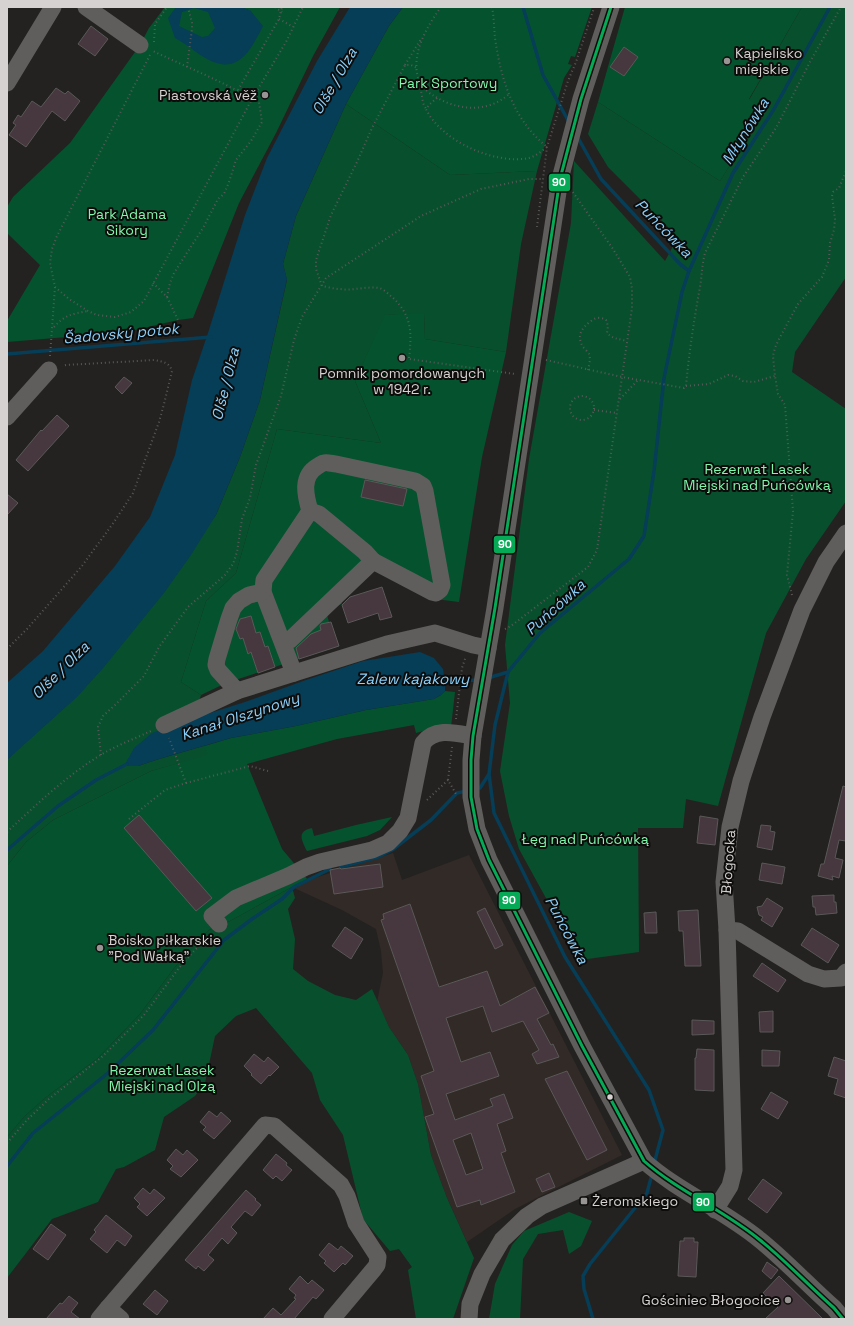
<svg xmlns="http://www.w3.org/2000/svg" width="853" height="1326" viewBox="0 0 853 1326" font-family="'Space Grotesk',sans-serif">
<rect width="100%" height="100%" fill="#242220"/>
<polygon fill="#322a26" points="393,853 402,880 469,855 622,1155 515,1209 467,1242 447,1198 431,1155 418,1084 408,1055 389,1027 377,1002 383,973 381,951 376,929 342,910 292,887 308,880"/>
<g fill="#05532e">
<polygon points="165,7 340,7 313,56 276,133 239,203 193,318 178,320 126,332 7,342 7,321 40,265 7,233 7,207 13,197 70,143 140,45 149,28"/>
<polygon points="403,7 592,7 575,57 571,56 568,64 572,65 564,78 537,171 450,175 346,104 389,26"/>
<polygon points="625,7 802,7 749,99 766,109 720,181 598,102"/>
<polygon points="424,312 425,339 506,352 482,457 459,602 428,598 377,569 340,600 342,604 329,608 326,611 329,622 331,622 339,646 226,683 201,695 181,682 206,601 236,573 277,429 381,443 355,381 384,315"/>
<polygon points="445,691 455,692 451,727 438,727 416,733 414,725 337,739 247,764 282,849 308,880 292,887 230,921 209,930 175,967 140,1014 98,1058 45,1098 24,1117 7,1137 7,866 26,842 53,820 151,771 181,762 178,754 231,738 296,726 366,710 434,699 441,695"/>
<path d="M 392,817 L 380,830 L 367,836 L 307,851 C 302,841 296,831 312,828 L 314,836 L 356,825 Z"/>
</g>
<g fill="#08502d">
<polygon points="802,7 846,7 846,277 795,352 792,372 846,409 846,501 806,559 766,633 718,806 686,799 683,828 638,828 639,952 580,960 519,849 509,816 500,771 510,703 505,645 529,459 571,223 574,161 665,261 678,237 608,167 588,134 598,102 720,181 765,109 749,100"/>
<polygon points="346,104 450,175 537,171 521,244 506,352 425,339 424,313 385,315 355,381 381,443 277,429 236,573 206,601 181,682 201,695 194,718 138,766 159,759 204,746 208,755 151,771 53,820 26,842 7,866 7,760 216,515 240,457 260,400 287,280 283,264 296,216"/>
<polygon points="292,887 295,898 288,909 295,939 293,969 308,981 335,995 356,1000 372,989 389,1027 408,1055 418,1084 431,1155 447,1198 474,1258 453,1319 416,1319 408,1270 412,1267 399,1249 390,1251 363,1219 343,1135 320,1100 312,1073 256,1008 236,1016 215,1036 205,1083 195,1096 164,1117 155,1150 124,1167 116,1169 98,1202 52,1219 7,1278 7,1137 24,1117 45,1098 98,1058 140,1014 175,967 209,930 230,921"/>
<polygon points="569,1212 592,1221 581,1246 569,1254 563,1230 538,1234 523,1259 520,1319 489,1319 495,1284 512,1245 524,1231"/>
</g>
<g fill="#063d57" fill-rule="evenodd">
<path d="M 176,7 L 241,7 L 250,10 L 263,26 C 251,49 239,75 209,60 C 197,54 187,44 175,38 L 168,18 ZM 194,8 L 208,12 L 215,28 L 208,36 L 202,37 L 179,26 L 182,12 Z"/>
<polygon points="350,7 403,7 389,26 346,104 296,216 283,264 287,279 260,400 240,457 216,515 191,555 164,593 104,667 77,697 7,760 7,683 43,651 115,566 150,517 175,455 192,380 208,333 245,215 267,158 317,61"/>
<polygon points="420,652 434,658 443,669 445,681 445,691 441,695 434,699 366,710 296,726 231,738 159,759 138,766 124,766 134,748 152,733 194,718 245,702 306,680 363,661"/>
</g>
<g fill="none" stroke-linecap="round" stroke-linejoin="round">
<g stroke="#063d57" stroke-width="3.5">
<polyline points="523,7 543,75 569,122"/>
<polyline points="577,136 601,179 680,264 689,271 682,292 664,378 654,471 644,536 629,559 540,633 508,672 495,725 489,774 494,813 565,957 649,1090 663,1130 654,1164"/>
<polyline points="689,271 733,173 774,109 830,7"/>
<polyline points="7,354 211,337"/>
<polyline points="488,678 508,672"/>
<polyline points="442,682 477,680"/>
<polyline points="475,789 480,788 489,774"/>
<polyline points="7,850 58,806 96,780 127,764"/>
<polyline points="341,867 378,857 392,850 431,820 457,793 467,791"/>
<polyline points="7,1166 33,1133 108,1073 153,1030 224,940 252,919 282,899 294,887 330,869"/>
<polyline points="593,1319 584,1289 583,1276 590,1264 647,1193 652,1174"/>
</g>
</g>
<g fill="#47373e" stroke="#5a5858" fill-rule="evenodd">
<polygon points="91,26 108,39 95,56 78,44"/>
<polygon points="624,47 638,57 624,76 610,67"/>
<polygon points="56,88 65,94 68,91 80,101 65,121 52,111 26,147 9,135 16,125 13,123 18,115 21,117 32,101 41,107"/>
<polygon points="124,377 132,383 122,394 115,387"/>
<polygon points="57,415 69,426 28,471 16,460 41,430 42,431"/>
<polygon points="365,480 407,489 403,506 361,497"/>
<polygon points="7,494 18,503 7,515"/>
<polygon points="382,587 392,617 380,620 378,613 348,623 342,605 350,597"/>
<polygon points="251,616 256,633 260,632 265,647 268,646 275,667 258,673 251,652 248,654 243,638 240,639 236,629 240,619"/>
<polygon points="331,622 339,646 299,659 296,648 311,634 321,630 320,626 321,624"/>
<polygon points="843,786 846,787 846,841 839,840 835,858 843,860 839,878 832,876 833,880 818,876 821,864 824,864"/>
<polygon points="139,815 212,898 196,911 124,828"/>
<polygon points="700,816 718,819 715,845 697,843"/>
<polygon points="761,825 771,826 770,831 775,832 772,850 757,847"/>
<polygon points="762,863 785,867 782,884 759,880"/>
<polygon points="380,864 383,887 334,894 330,870 340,868 341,869"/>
<polygon points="834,895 834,902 836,902 837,913 816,915 815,907 813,907 812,896"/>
<polygon points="767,898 783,908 772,927 761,920 763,917 759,915 757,907 762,906"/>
<path d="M 410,904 L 439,987 L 487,971 L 500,1006 L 535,987 L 549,1013 L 537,1019 L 551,1045 L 553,1044 L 559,1057 L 537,1064 L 532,1054 L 539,1050 L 523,1021 L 492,1032 L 483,1006 L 446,1018 L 461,1062 L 490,1052 L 499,1076 L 446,1094 L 455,1120 L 493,1106 L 490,1099 L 504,1094 L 513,1118 L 497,1124 L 506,1151 L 501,1153 L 515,1192 L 481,1205 L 480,1200 L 457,1207 L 425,1117 L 434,1114 L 421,1076 L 434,1071 L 381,920 L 384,919 L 383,914 ZM 471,1133 L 483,1169 L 466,1175 L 453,1140 Z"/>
<polygon points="485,908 503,945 495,949 477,912"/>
<polygon points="698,910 701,966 685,966 683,931 679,931 678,911"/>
<polygon points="656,912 657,933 645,933 644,913"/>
<polygon points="345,927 363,939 351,959 332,946"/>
<polygon points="812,928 839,945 828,963 801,945"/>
<polygon points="762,963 786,980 778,992 753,976"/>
<polygon points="773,1011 773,1032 760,1032 759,1012"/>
<polygon points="692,1020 714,1021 714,1034 692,1035"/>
<polygon points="697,1049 714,1050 714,1091 695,1090 695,1058 696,1058"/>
<polygon points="762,1050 780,1051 779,1066 762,1066"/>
<polygon points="254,1054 264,1062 268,1057 279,1067 270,1076 269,1075 261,1084 251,1075 252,1074 244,1066"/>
<polygon points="834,1057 846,1061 846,1098 834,1094 838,1079 828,1076"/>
<polygon points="567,1071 607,1150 587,1160 545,1079"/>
<polygon points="771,1092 788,1102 778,1119 761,1109"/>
<polygon points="209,1111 217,1117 221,1112 231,1121 214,1139 203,1130 206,1127 200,1122"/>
<polygon points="176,1149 183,1155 187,1150 198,1160 181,1177 170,1169 173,1166 167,1160"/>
<polygon points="276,1154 287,1163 286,1165 292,1170 282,1181 276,1176 273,1179 263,1170"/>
<polygon points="549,1173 555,1187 542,1192 536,1179"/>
<polygon points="763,1179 782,1193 767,1213 748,1199"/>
<polygon points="143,1188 150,1194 154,1189 165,1198 147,1216 137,1207 140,1204 134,1198"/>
<polygon points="246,1190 256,1199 255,1200 261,1205 252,1216 245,1211 231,1227 237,1233 228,1244 222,1238 208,1255 214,1260 204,1271 198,1266 196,1269 185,1260"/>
<polygon points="106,1215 132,1236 125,1246 117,1240 107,1253 90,1239 96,1232 94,1230"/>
<polygon points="51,1224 66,1235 48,1260 33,1249"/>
<polygon points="684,1238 694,1238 694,1242 698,1242 696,1277 678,1276 680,1241 684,1241"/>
<polygon points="329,1243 338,1250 341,1246 353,1256 345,1265 343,1263 334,1272 324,1263 326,1261 319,1255"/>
<polygon points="767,1262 778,1270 771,1279 762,1271"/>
<polygon points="300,1276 308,1284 312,1280 324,1290 316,1299 313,1297 294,1319 263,1319 273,1308 281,1315 296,1299 294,1298 296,1295 289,1289"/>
<polygon points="779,1276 823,1319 765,1319 778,1307 763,1293"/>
<polygon points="155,1290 168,1301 157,1315 143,1304"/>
<polygon points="69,1296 78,1303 71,1312 80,1319 46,1319 60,1303 62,1304"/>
</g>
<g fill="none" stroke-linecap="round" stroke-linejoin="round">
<g stroke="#5a5857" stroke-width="2" stroke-dasharray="1 3" stroke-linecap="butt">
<polyline points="275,7 282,12"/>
<path d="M 441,7 C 426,28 410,55 419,81 C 422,88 429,93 434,96 C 458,111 488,113 509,94"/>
<path d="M 492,7 C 494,17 494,28 495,38 C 501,80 513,119 547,147"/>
<polyline points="279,19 293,27"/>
<polyline points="154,42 155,24 167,7"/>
<path d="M 150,55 L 57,236 L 52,249 L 50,263 L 55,287 L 69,299 L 88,311 L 97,315 L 115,317 L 131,312 L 144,301 L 252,99 C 220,80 186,67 153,51"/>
<polyline points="405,65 421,39"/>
<polyline points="187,67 192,29 192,23 188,7"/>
<polyline points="420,84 423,103 426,109"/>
<polyline points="238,90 279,19 282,7"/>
<path d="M 437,98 L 430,104 L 426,109 C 441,141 495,165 529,158 C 536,156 542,151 547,147"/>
<polyline points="537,227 547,147 568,81 576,62 594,8"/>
<polyline points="153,283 167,297 178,320"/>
<polyline points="167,297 170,283 174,273 203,228 218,199 224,194 229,182 236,160 251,141 262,122 259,102 252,99 286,42 303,7"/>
<path d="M 54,327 C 65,315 71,314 88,311"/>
<polyline points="50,356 55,287"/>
<polyline points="402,358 515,374"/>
<path d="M 409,358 C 412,333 412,315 392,297 C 388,294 384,289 379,288 C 366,286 353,291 340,289 C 334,289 328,287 322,286 L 316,269 L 316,260 L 331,215 L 357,162 L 372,128 L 405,65 L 411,65 L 417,68"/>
<path d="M 546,360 L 622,377 L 684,388 L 686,386 C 689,353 694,320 700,287 C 702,275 702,264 705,253 L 743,177 L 776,128 L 811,60 L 841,7"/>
<path d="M 588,370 C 589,365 591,359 589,354 C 588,352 585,349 583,347 C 576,335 582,328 591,321 C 596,317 601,317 606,320 L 608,326 L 607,333 C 613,339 619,339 627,341"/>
<polyline points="686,386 709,384 728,375 735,376 743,381 754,382 775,376"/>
<circle cx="582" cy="408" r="12"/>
<polyline points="620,399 638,380"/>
<polyline points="594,410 617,413"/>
<polyline points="792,595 787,575 793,511 785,405 778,394 775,376 773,356 775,348 778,341 798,304 822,277 829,260 830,243 834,230 835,219 832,196 833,192 839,188 846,171"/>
<polyline points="505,629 511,626 588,567 597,550 632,308 632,289 630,277 613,249 572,191"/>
<path d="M 7,649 L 27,629 L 82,566 L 114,522 L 133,493 L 159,422 L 164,404 L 172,371 C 169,362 163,362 155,360 L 66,365 L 62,366"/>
<polyline points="456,719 462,668 466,656"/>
<polyline points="452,747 448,780 456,794"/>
<polyline points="101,755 98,727 103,716 115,705 144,676 159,647 188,607 225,575 233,564 237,552 242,519 250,498 256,465 281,396 294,340 302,317 326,278 421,216 481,189 529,179 543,179"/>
<polyline points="186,783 250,766 268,771"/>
<polyline points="427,800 448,780"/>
<polyline points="129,819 165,790 186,783 169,738"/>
<path d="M 7,832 C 36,805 65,777 99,756 C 115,746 134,739 151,731"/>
<polyline points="7,1143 28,1119 49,1099 103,1056 144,1015 182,964 210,934"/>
</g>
<g stroke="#605e5c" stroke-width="17">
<polyline points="86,7 140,45"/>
<path d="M 611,7 L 581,99 L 560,179 L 495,608 L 473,736 L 471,760 L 471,797 L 477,829 L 489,860 L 582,1046 L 644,1161 C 679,1192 724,1210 760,1240 C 786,1261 809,1286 834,1308 L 843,1319"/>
<polyline points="7,83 53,7"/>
<polyline points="7,417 49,370"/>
<polyline points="310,511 319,514 365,552 373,561"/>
<path d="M 283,643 L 290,640 L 373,561 L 432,592 L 436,593 L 440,590 L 442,585 L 425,491 L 423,486 L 415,481 L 336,464 C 333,464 327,462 324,463 C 322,463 320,465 318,466 C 301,476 305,494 310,511 L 264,580 L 263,592 L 294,673"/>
<polyline points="237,691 218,670 216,665 217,659 229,619 233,608 239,601 249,595 263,592"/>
<polyline points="164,725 237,691 387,644 435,633 473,645 488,648"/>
<path d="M 219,924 L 212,916 L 236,898 L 288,876 L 306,867 L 320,862 L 372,850 L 388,843 L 400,831 L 408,818 L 423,743 C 435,727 456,733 473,736"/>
<polyline points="727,930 738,931 808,974 824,979 841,978 846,972"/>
<polyline points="715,1210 730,1186 734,1170 727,930 724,882 730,827 741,781 762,717 802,610 826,562 846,533"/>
<polyline points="108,1308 265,1125 274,1126 341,1185 347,1196 356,1223 378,1257 377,1265 374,1269 332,1319"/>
<polyline points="99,1319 108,1308 121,1319"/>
<polyline points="469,1319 470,1304 482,1274 502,1240 527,1216 542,1206 644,1161"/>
</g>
<g stroke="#0d0c0b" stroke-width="6">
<path id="bus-1" d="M 611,7 L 581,99 L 560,179 L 495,608 L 473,736 L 471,760 L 471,797 L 477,829 L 489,860 L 582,1046 L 644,1161 C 679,1192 724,1210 760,1240 C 786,1261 809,1286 834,1308 L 843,1319"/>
</g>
<use href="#bus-1" stroke="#06aa56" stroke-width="3"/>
</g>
<g fill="#979493" stroke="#0d0c0b" stroke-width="1.5">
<circle cx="727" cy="61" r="4"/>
<circle cx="265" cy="95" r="4"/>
<circle cx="402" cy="358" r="4"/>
<circle cx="100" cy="948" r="4"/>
<rect x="580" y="1197" width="8" height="8" rx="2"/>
<circle cx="788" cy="1300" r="4"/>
</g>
<circle fill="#d5d2d1" stroke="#0d0c0b" stroke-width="1.5" cx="610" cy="1097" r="3.5"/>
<g text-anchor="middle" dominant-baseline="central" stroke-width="4" stroke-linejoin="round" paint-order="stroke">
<g font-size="14" fill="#d5d2d1" stroke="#0d0c0b" text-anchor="start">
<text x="735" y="53">Kąpielisko<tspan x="735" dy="16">miejskie</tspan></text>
<text x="257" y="95" text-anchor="end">Piastovská věž</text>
<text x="402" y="373" text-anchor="middle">Pomnik pomordowanych<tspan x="402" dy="16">w 1942 r.</tspan></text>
<text x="108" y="940">Boisko piłkarskie<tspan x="108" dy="16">"Pod Wałką"</tspan></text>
<text x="592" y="1201">Żeromskiego</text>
<text x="780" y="1300" text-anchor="end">Gościniec Błogocice</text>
</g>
<g font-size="14" fill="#7ff8ac" stroke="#0d0c0b">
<text x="448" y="83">Park Sportowy</text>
<text x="127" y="214">Park Adama<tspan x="127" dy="16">Sikory</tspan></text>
<text x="757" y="469">Rezerwat Lasek<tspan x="757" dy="16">Miejski nad Puńcówką</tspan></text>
<text x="585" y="839">Łęg nad Puńcówką</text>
<text x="162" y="1070">Rezerwat Lasek<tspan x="162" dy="16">Miejski nad Olzą</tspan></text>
</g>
<g font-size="14" fill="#d5d2d1" stroke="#0d0c0b">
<text transform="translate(728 862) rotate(-86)">Błogocka</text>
</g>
<g font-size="15" font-style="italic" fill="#8ad0fa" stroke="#0d0c0b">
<text transform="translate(334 81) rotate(-60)">Olše / Olza</text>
<text transform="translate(745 131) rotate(-58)">Młynówka</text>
<text transform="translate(664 228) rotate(46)">Puńcówka</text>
<text transform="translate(121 333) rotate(-5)">Šadovský potok</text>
<text transform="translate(225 384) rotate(-76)">Olše / Olza</text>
<text transform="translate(555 607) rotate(-42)">Puńcówka</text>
<text transform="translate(60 670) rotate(-45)">Olše / Olza</text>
<text x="413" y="678">Zalew kajakowy</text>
<text transform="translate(240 716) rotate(-18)">Kanał Olszynowy</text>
<text transform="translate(567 930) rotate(62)">Puńcówka</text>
</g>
</g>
<g stroke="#0d0c0b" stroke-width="1.5">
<rect x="548" y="173" width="23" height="19" rx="4" fill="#06aa56"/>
<rect x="493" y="535" width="23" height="19" rx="4" fill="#06aa56"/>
<rect x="498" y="891" width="23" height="19" rx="4" fill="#06aa56"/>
<rect x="692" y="1192" width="23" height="20" rx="4" fill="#06aa56"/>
</g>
<g font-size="11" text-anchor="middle" font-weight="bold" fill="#fff">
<text x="559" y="186">90</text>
<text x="505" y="548">90</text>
<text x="509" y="904">90</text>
<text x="703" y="1206">90</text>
</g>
<rect width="853" height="1326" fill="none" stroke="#d5d2d1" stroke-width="16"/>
</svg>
